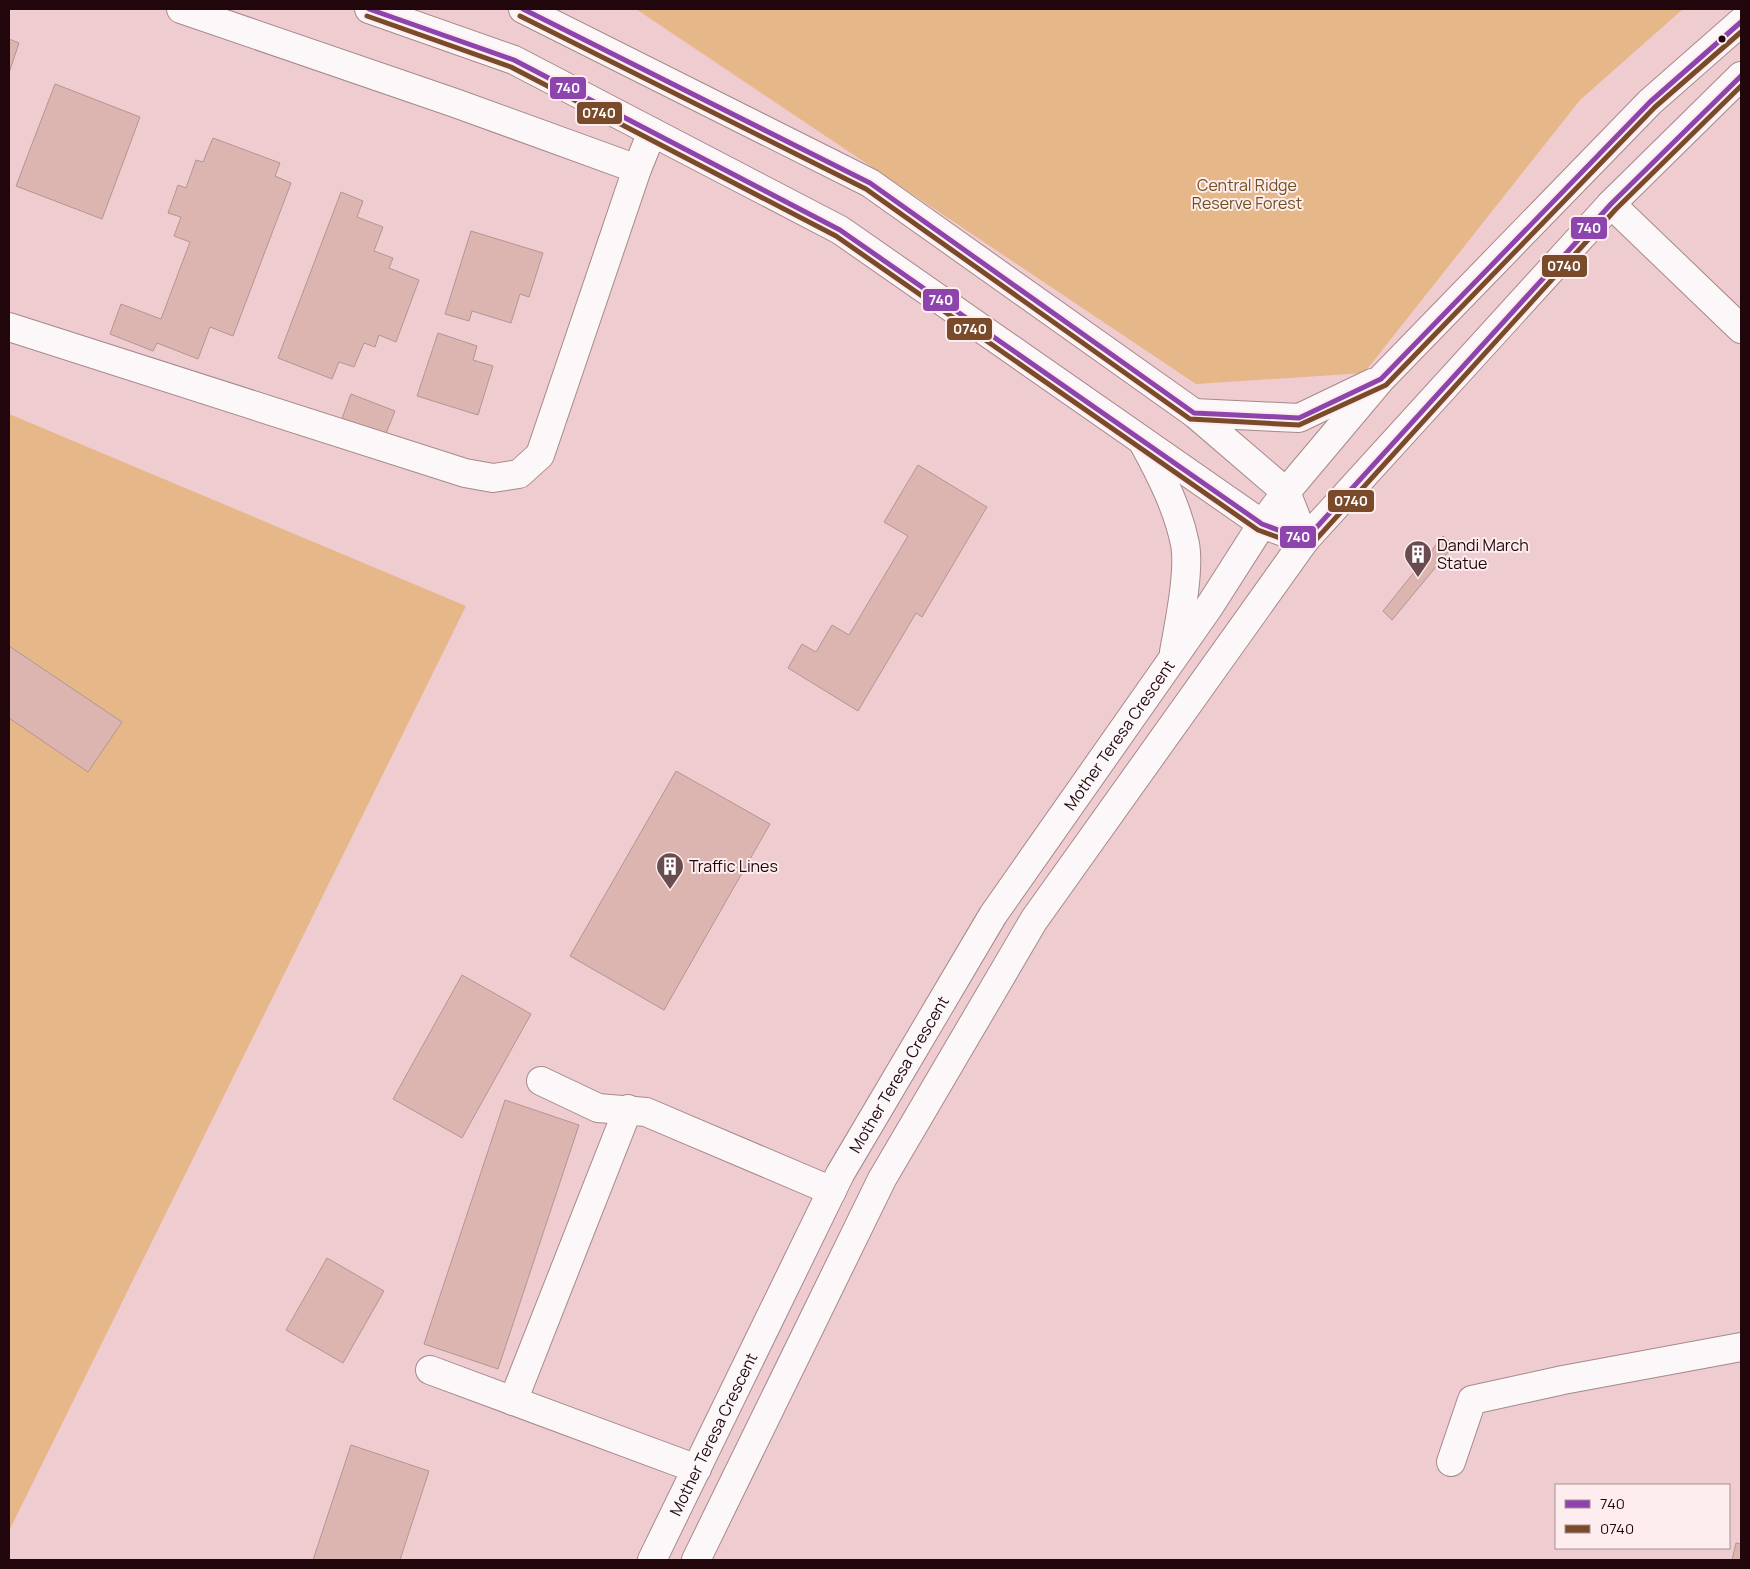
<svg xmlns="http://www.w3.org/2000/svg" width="1750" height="1569" viewBox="0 0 1750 1569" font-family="Manrope,sans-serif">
<rect width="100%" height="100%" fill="#eecccf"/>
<g fill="#e6b789">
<polygon points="636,9 1683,9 1580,100 1364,373 1196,384"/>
<polygon points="9,414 466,606 9,1531"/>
</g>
<g fill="#dcb4b0" stroke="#b29694">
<polygon points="9,39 19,43 9,73"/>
<polygon points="55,84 140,117 102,219 16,186"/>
<polygon points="213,138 280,163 275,176 291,183 233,336 210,327 198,359 157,343 153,351 110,334 121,304 161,319 190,242 174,236 181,217 168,213 178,185 186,188 196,160 203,162"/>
<polygon points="341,192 363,201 357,217 383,227 374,251 393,258 389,268 419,280 396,342 379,335 375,347 364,343 354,367 339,362 332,379 278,358"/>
<polygon points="471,231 543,253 529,297 520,294 511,323 472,311 469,321 445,314"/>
<polygon points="438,333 477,346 473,360 493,366 478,415 417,396"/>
<polygon points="351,394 395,411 383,441 340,424"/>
<polygon points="918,465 987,507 922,617 916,613 858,711 788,668 802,644 816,652 832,625 849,635 908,536 884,522"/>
<polygon points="1443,536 1454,545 1392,620 1383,611"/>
<polygon points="9,646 122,722 88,772 9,718"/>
<polygon points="676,771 770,824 664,1010 570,956"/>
<polygon points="462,975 531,1014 462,1138 393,1099"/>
<polygon points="505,1100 579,1125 498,1369 424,1344"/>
<polygon points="327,1258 384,1291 343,1363 286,1330"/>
<polygon points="351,1445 429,1471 400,1560 313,1560"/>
<polygon points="1736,1543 1741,1544 1741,1560 1732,1560"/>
</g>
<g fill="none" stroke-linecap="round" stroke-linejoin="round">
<g stroke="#a6898c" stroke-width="30">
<g id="minor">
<polyline points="181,9 455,103 637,169"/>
<polyline points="9,327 465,473 493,478 519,474 540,455 637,169 652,132"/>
<polyline points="541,1081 598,1108 646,1112 832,1191"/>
<polyline points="430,1370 697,1469"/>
<polyline points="513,1401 628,1109"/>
<polyline points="1451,1462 1472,1400 1563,1380 1741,1347"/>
</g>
</g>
<g stroke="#a6898c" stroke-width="30">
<g id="major">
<polyline points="369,9 514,60 840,230 1262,524 1305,540"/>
<polyline points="523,9 870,183 1194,413 1286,492 1305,540"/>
<polyline points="1611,204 1741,329"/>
<polyline points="1194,413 1299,418 1372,383"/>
<path d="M 1144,444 C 1161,475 1178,509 1185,544 C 1190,571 1179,624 1174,652"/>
<path id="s1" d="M 652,1560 L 840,1174 L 993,915 L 1209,607 L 1262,524 L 1286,492 L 1381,379 L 1650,102 L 1741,22"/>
<polyline points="696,1560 882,1179 1034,920 1305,540 1611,204 1741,76"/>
</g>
</g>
<use href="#minor" stroke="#fcf7f8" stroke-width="28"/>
<use href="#major" stroke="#fcf7f8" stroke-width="28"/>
<g stroke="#feedee" stroke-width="9">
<g id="bus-1">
<polyline points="369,9 514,60 840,230 1262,524 1305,540 1611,204 1741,76"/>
<polyline points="523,9 870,183 1194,413 1299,418 1381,379 1650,102 1741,22"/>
</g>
</g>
<g stroke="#feedee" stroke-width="9">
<g id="bus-2">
<polyline points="367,16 511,67 836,236 1258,530 1305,547 1311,545 1616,209 1741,86"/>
<polyline points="520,16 866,189 1190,419 1299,425 1386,385 1655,107 1741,32"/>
</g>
</g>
<use href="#bus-1" stroke="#8e44ad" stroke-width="5"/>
<use href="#bus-2" stroke="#7a4b2a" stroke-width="5"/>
</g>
<defs>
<g id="building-pin" transform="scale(1.4375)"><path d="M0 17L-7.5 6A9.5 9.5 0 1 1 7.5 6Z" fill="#694c50" stroke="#feedee"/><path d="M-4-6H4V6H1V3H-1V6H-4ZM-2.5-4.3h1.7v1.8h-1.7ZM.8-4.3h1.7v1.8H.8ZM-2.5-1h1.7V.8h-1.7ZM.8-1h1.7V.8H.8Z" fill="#fff"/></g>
</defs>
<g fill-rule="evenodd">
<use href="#building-pin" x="1418" y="554"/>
<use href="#building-pin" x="670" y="866"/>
</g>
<circle fill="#21070b" stroke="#feedee" stroke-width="2" cx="1722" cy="39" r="4.5"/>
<g text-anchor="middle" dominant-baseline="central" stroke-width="4" stroke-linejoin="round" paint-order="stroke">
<g font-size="16" fill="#705021" stroke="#feedee">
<text x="1247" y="185">Central Ridge<tspan x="1247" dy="18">Reserve Forest</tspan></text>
</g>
<g font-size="16" fill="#21070b" stroke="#feedee" text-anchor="start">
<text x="1437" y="545">Dandi March<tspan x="1437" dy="18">Statue</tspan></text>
<text x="689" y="866">Traffic Lines</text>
</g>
<g font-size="16" fill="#21070b" stroke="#feedee">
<text stroke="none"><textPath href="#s1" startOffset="950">Mother Teresa Crescent</textPath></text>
<text stroke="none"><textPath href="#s1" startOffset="545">Mother Teresa Crescent</textPath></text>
<text stroke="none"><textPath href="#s1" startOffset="140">Mother Teresa Crescent</textPath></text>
</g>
</g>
<g stroke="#feedee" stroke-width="2">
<rect x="549" y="76" width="38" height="24" rx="5" fill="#8e44ad"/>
<rect x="576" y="101" width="47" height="24" rx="5" fill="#7a4b2a"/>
<rect x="1570" y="216" width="38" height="24" rx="5" fill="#8e44ad"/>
<rect x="1541" y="254" width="47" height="24" rx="5" fill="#7a4b2a"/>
<rect x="922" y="288" width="38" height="24" rx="5" fill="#8e44ad"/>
<rect x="946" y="317" width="47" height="24" rx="5" fill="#7a4b2a"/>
<rect x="1327" y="489" width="48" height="24" rx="5" fill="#7a4b2a"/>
<rect x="1279" y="525" width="38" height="24" rx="5" fill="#8e44ad"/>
</g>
<g font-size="14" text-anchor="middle" font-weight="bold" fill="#fff">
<text x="568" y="93">740</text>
<text x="599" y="118">0740</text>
<text x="1589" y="233">740</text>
<text x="1564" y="271">0740</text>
<text x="941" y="305">740</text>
<text x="970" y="334">0740</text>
<text x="1351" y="506">0740</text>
<text x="1298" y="542">740</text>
</g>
<rect width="1750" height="1569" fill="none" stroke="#21070b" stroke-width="20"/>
<rect x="1555" y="1484" width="175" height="65" fill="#feedee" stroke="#a69193"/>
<rect x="1565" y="1500" width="25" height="8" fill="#8e44ad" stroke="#a69193"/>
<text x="1600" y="1509" font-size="15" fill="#21070b">740</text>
<rect x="1565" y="1525" width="25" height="8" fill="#7a4b2a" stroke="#a69193"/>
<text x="1600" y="1534" font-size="15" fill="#21070b">0740</text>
</svg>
